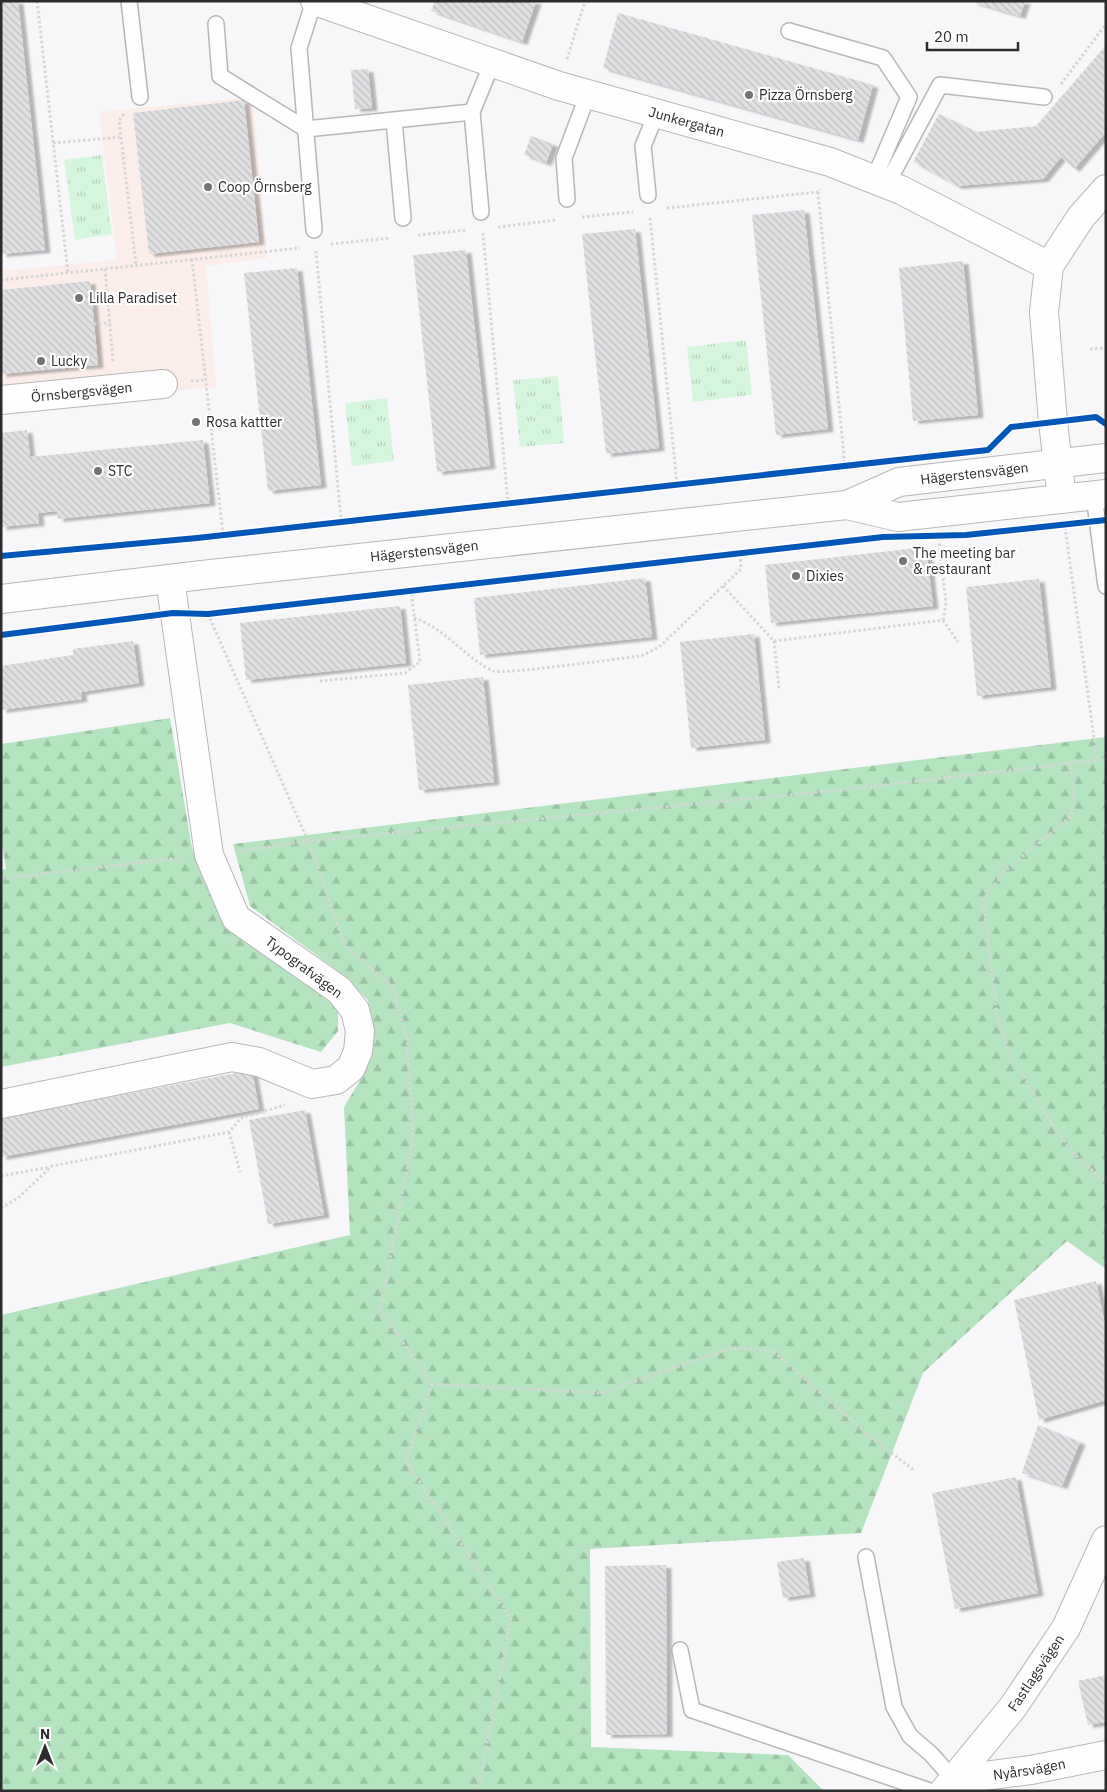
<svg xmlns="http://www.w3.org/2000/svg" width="1107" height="1792" viewBox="0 0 1107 1792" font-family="'IBM Plex Sans',sans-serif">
<defs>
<pattern id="grass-tufts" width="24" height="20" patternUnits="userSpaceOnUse" patternTransform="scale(1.25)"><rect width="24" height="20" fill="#d5f5dc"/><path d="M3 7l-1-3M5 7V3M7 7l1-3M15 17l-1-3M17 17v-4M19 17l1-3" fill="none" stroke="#b7d2bd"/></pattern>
<pattern id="forest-firs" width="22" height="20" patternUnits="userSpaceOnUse" patternTransform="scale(1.25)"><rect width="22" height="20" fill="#b4e4bf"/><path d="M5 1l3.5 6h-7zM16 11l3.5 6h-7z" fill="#9bc4a4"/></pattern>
<pattern id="building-back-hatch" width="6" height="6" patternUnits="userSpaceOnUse" patternTransform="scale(1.25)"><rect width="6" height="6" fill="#e0e0e3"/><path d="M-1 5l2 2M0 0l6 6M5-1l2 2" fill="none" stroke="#c0c0c3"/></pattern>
<filter id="shadow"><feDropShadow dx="5.5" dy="3" stdDeviation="1" flood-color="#0004"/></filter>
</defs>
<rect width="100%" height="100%" fill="#f7f7fa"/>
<polygon fill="#fbeeea" points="253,97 267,258 206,266 216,387 1,406 1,271 117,260 99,112"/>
<g fill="url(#grass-tufts)">
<polygon points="102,155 112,234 75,240 64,160"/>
<polygon points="746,340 752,395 693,402 687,347"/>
<polygon points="558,376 564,443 520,447 513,380"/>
<polygon points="387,398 394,461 352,466 345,403"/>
</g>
<g fill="url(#forest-firs)">
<polygon points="170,718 192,848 227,921 338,1009 338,1031 321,1052 230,1023 1,1067 1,870 6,869 1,839 1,744"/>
<polygon points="1106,737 1106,1269 1067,1241 923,1373 861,1533 590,1549 591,1747 788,1755 824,1791 1,1791 1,1315 350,1235 344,1107 365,1072 373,1038 368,1000 338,971 250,906 233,844"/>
</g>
<g fill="url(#building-back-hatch)" filter="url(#shadow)">
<polygon points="1,1 18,1 45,250 1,254"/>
<polygon points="435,1 536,1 522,42 431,11"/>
<polygon points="970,1 1025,1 1020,16"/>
<polygon points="618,13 873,85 858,140 603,68"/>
<polygon points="1106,45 1106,132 1074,169 1061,157 1043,179 957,186 913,162 939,114 976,132 1036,126"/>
<polygon points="368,69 372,108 355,109 351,70"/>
<polygon points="244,100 259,242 149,254 133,113"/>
<polygon points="531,136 553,144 546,163 524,155"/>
<polygon points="804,210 828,429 776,435 752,215"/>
<polygon points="635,229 659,448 606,454 582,234"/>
<polygon points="466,250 490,466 437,472 413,255"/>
<polygon points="963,261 978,415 913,421 899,268"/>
<polygon points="297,268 321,485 268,491 244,273"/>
<polygon points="90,281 98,365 1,374 1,290"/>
<polygon points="27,430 30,457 203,440 210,503 58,519 57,511 38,513 39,523 1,527 1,433"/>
<polygon points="926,547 933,606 771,623 765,565"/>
<polygon points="645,578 652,637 480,655 474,598"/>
<polygon points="1039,579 1051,687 977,696 966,587"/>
<polygon points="400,606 406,663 246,680 240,623"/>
<polygon points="754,634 765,740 691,748 680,642"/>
<polygon points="133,641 139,683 81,692 82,699 1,710 1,666 73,655 73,649"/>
<polygon points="483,677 494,782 419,790 408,685"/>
<polygon points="252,1070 259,1109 1,1157 1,1118"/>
<polygon points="305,1110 324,1215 268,1224 249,1120"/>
<polygon points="1096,1281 1106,1330 1106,1400 1039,1420 1014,1300"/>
<polygon points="1038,1425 1080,1442 1062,1486 1022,1473"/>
<polygon points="1016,1477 1038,1593 955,1609 932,1493"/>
<polygon points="804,1558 810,1594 783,1598 777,1562"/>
<polygon points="666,1565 667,1734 606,1735 605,1566"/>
<polygon points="1106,1675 1106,1722 1088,1725 1078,1681"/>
</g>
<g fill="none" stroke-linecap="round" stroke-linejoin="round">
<g stroke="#b7b7b9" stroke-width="18">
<g id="lane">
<polyline points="129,1 140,97"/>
<polyline points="216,24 220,76 306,129 472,112"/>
<polyline points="789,31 883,58 909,97 874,179"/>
<polyline points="394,121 403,218"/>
<polyline points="887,184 940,85 1044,97"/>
<polyline points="648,195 643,146 656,114"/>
<polyline points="567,199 564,158 588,94"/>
<polyline points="481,212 472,112 492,63"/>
<polyline points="314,230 299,48 314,1"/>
<polyline points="1094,496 1106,586"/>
<polyline points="866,1557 894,1707 910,1736 931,1754 954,1780"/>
<polyline points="680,1650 692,1710 930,1791"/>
</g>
</g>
<g stroke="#b7b7b9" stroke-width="30">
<g id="street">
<path id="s1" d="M 315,1 L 559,86 L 830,162 L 901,190 L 1049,266"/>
<path id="s2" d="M 1,400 L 163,384"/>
<polyline points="1062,499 1053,422 1044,312 1049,266 1081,217 1106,189"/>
<polyline points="1,1104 232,1057 259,1062 312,1084 336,1080 351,1068 358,1051 360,1031 355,1010 339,990 236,918 209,855 170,579"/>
<path id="s3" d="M 954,1780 L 1031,1770 L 1106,1755"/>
<path id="s4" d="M 944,1791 L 1013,1707 L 1066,1628 L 1106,1540"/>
</g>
</g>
<g stroke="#b7b7b9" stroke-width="30">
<g id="secondary">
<polyline points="847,505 898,517 1106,494"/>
<path id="s5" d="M 1,599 L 202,575 L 847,505 L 899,482 L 1106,458"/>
</g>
</g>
<g stroke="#d6d6d6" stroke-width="3" stroke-dasharray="2.5 2.5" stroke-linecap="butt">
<polyline points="37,1 68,273"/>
<polyline points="567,59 585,1"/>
<polyline points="1061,84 1106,24"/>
<polyline points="124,114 119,120 136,265"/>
<polyline points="53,143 121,137"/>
<polyline points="818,192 845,466"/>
<polyline points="667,208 818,192 820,189"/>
<polyline points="582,217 633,212"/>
<polyline points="650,218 677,484"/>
<polyline points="498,227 556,220"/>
<polyline points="483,233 508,503"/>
<polyline points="418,235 467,230"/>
<polyline points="331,244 390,238"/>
<polyline points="316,251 341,520"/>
<polyline points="192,259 223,534"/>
<polyline points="105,269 113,361"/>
<polyline points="1,280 300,248"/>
<polyline points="94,324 110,323"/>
<polyline points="1090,349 1106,348"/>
<polyline points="191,381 205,380"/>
<polyline points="1065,527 1097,760"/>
<polyline points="723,586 774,641 943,620 946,603 939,542"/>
<polyline points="208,614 308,841 345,946 393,987 407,1041 413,1138 380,1310 432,1384"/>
<path d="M 414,618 C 445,628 464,657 493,671 C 502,675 622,658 641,656 L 659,647 L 741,569 L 740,553"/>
<polyline points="943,620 958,642"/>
<polyline points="774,641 779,688"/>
<polyline points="320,681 405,673 420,662 411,591"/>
<path d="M 1070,762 C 1073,781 1076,798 1070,817 L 1005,871 L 983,900 L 998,1023 L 1010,1055 L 1051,1122 L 1074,1154 L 1106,1183"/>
<polyline points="238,851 308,841 850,789 1106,759"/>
<polyline points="1,879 179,858"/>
<polyline points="229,1132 240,1172"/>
<polyline points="1,1176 50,1167"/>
<polyline points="1,1208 18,1198 52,1166 229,1132 241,1118 285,1105"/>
<polyline points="432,1384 601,1393 731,1348 773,1351 868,1435 915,1471"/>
<polyline points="432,1384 406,1461 511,1619 478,1791"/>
</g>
<use href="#lane" stroke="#fefefe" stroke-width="15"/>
<use href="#street" stroke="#fefefe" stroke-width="28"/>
<use href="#secondary" stroke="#fefefe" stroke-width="28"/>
<g stroke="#fff" stroke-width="9">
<g id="cycleway">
<polyline points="1,556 197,538 988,450 1011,427 1096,417 1106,424"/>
<polyline points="1,635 173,613 208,614 883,537 966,535 1106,520"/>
</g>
</g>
<use href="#cycleway" stroke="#0057b8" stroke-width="6"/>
</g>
<g fill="#737375" stroke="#fff" stroke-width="2">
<circle cx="749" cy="95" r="5"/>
<circle cx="208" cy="187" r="5"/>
<circle cx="79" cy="298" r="5"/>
<circle cx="41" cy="361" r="5"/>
<circle cx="196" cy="422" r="5"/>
<circle cx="98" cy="471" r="5"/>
<circle cx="903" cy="561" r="5"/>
<circle cx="796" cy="576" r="5"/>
</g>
<g text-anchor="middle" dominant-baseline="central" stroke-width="4.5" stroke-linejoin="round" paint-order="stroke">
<g font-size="14" fill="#2c2c2e" stroke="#fff" text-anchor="start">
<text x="759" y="95">Pizza Örnsberg</text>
<text x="218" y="187">Coop Örnsberg</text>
<text x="89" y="298">Lilla Paradiset</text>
<text x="51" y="361">Lucky</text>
<text x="206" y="422">Rosa kattter</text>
<text x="108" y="471">STC</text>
<text x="913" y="553">The meeting bar<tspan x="913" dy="16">&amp; restaurant</tspan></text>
<text x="806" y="576">Dixies</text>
</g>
<g font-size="14" fill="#2c2c2e" stroke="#fff">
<text stroke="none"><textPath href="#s1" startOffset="391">Junkergatan</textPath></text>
<text stroke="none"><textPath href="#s2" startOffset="81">Örnsbergsvägen</textPath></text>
<text stroke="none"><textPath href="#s5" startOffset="984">Hägerstensvägen</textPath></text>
<text stroke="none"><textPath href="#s5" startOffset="426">Hägerstensvägen</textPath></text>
<text transform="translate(304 967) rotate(37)">Typografvägen</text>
<text stroke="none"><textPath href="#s4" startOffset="150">Fastlagsvägen</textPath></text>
<text stroke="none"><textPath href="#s3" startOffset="76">Nyårsvägen</textPath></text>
</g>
</g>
<rect width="1107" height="1792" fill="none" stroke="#2c2c2e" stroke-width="5"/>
<g transform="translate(45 1747)" stroke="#ffffff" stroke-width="4" paint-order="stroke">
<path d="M0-4L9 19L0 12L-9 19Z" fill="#2c2c2e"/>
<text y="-8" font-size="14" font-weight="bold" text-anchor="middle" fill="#2c2c2e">N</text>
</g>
<path d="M927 42v8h91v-8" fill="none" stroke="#2c2c2e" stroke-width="2.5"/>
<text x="934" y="42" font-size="15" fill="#2c2c2e" stroke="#ffffff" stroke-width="4" paint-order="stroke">20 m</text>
</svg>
